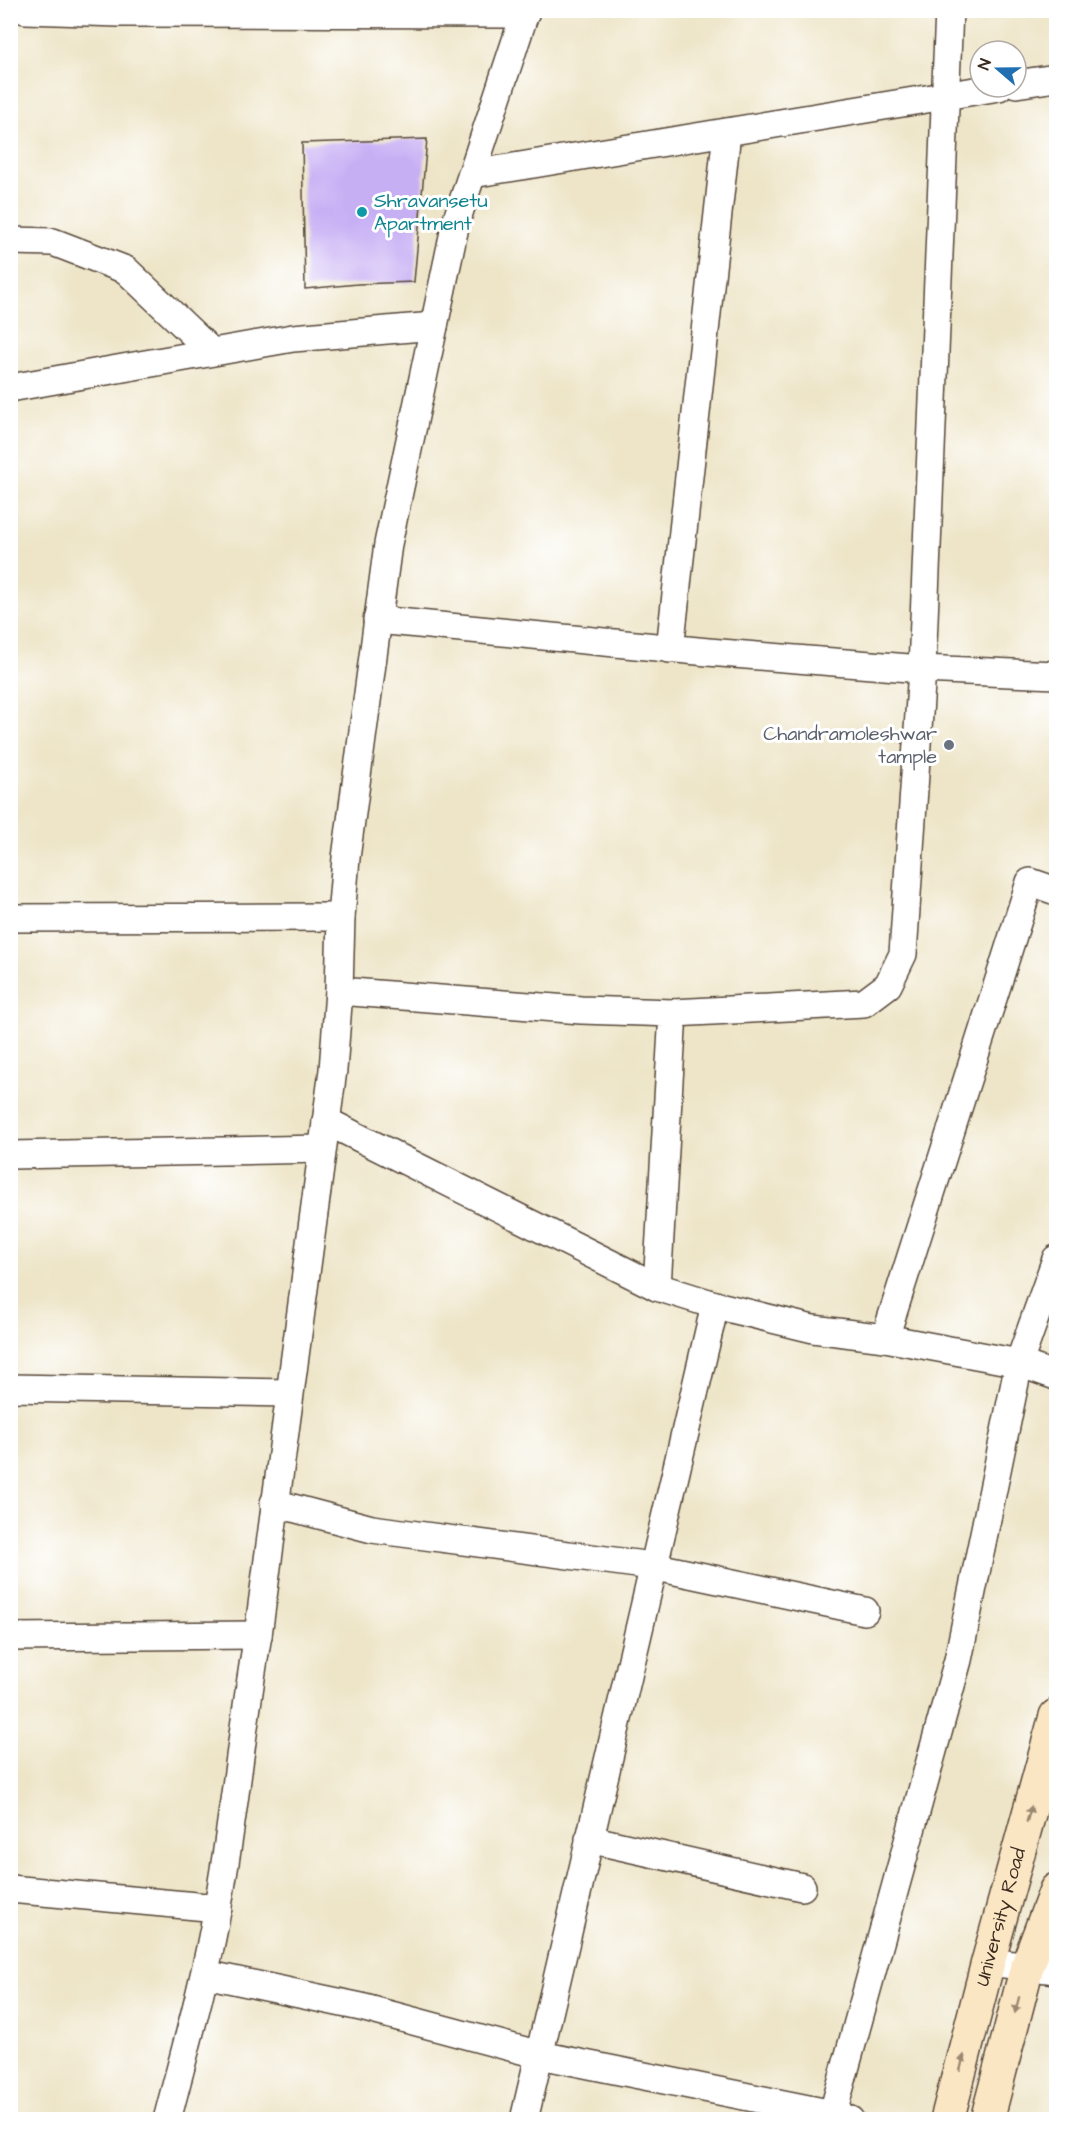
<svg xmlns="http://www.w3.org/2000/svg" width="1067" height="2130" viewBox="0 0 1067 2130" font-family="'Architects Daughter',sans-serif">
<rect width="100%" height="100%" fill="#fff"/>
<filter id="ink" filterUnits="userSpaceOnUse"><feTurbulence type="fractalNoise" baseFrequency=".0167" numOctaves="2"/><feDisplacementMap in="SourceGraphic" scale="12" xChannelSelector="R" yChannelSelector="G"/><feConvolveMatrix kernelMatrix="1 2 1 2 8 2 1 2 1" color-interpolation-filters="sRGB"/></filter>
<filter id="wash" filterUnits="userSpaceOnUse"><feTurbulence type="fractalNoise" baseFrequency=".008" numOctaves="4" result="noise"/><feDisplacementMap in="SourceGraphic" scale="24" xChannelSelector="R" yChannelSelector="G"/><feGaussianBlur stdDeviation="1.35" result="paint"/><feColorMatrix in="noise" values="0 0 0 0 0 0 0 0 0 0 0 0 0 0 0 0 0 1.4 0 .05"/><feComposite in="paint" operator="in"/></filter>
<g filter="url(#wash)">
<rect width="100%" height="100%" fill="#eee5c8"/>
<g id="blocks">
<polygon fill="#c7aff4" points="427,139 414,282 358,284 305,289 302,143"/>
</g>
</g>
<g filter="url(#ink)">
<use href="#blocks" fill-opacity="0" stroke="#564638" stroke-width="1.5"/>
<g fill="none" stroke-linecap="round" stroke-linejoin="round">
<g stroke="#564638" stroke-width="30">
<g id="street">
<polyline points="25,10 119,13 525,14"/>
<polyline points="949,10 922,669 1056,675"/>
<polyline points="1016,84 1056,78"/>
<polyline points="472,174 999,87"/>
<polyline points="10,241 53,242 126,270 212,352"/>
<polyline points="10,388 293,338 434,326"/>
<polyline points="377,620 708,652 922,669 903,954 888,985 864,1003 673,1013"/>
<polyline points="670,649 727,132"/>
<polyline points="10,918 341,917"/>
<polyline points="339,991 581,1010 673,1013 657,1287"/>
<polyline points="326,1121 657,1287 715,1305"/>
<polyline points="10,1155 322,1149"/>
<polyline points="885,1338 1030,882 1056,891"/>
<polyline points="10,1388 289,1393"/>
<polyline points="274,1503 372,1529 652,1566 865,1611"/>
<polyline points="10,1637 258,1635"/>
<polyline points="589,1839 802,1887"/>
<polyline points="10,1889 218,1908"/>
<polyline points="988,1962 1056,1970"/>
<polyline points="205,1974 361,2007 540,2055 833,2114 850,2120"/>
<path d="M 167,2120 C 185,2050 205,1981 217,1911 C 234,1819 242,1726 258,1635 L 333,1070 L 339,991 L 341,917 L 346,858 L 388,544 L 456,222 L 526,10"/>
<polyline points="524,2120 715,1305 813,1329 885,1338 1019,1363 1056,1376"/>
<polyline points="831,2120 958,1660 1019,1363 1056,1259"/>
</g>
</g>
<g stroke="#564638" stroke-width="36">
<g id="secondary">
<path id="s1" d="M 947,2120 L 988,1962 L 1056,1716"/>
<polyline points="987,2120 1027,1967 1056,1890"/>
</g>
</g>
<use href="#street" stroke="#fff" stroke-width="27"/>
<use href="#secondary" stroke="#fbe6c4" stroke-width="33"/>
</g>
<defs><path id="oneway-solid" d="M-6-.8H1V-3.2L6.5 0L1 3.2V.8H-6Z" transform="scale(1.5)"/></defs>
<g fill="#9b8871">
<use href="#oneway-solid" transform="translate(1029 1814) rotate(-74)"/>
<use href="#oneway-solid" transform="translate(1017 2005) rotate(105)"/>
<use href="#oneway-solid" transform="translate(962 2063) rotate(-76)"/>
</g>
</g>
<circle fill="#0f9aa8" stroke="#fff" stroke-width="2" cx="362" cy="212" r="6"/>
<circle fill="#6b7280" stroke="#fff" stroke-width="2" cx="949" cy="745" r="6"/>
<g text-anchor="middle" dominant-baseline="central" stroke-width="6" stroke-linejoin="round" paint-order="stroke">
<g font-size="20" fill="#0d838f" stroke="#fff" text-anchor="start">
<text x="374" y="201">Shravansetu<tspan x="374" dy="23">Apartment</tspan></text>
</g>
<g font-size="20" fill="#5b616d" stroke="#fff" text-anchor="end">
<text x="937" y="734">Chandramoleshwar<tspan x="937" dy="23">tample</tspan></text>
</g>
<g font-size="20" fill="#3b2a1e" stroke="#fff">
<text stroke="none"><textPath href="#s1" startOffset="210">University Road</textPath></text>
</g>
</g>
<rect width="1067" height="2130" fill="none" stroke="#fff" stroke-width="36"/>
<g transform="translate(998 69) rotate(290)"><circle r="28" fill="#ffffff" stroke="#b1aaa5" stroke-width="1.5"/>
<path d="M0-4.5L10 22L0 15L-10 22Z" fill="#1f6fb2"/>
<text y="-9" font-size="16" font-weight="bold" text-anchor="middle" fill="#3b2a1e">N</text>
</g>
</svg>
